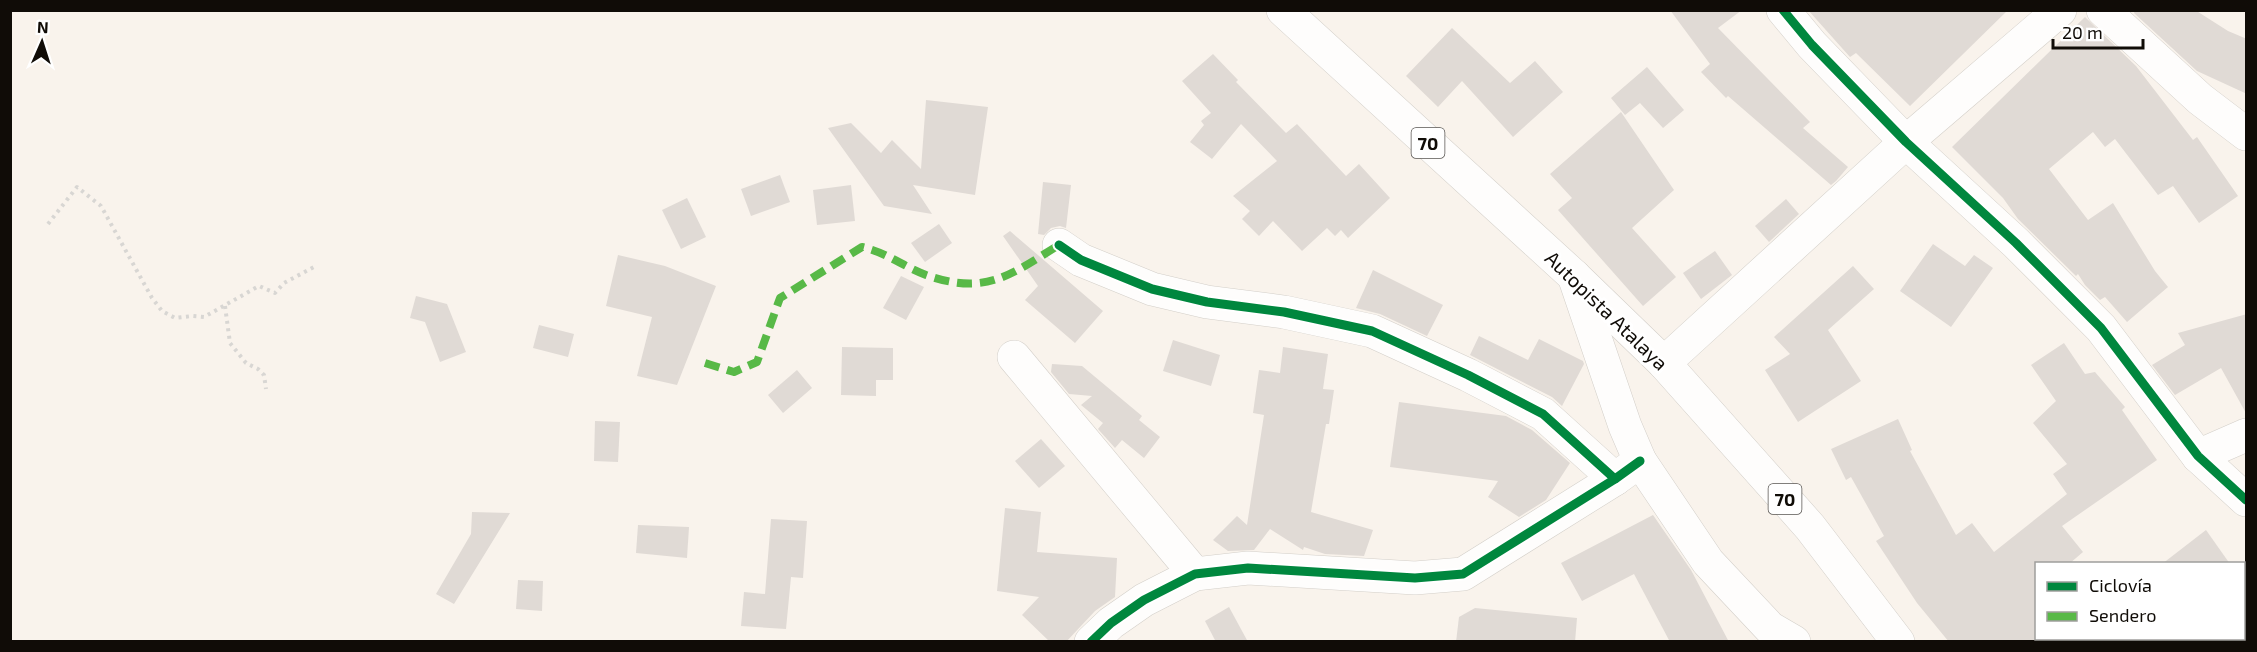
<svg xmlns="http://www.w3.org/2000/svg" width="2257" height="652" viewBox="0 0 2257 652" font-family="'Exo 2',sans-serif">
<rect width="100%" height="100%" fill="#f9f3ec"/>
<g fill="#e0dad5">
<polygon points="1670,10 1742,10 1718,28 1810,122 1803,128 1848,167 1836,181 1831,185 1728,96 1726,98 1701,72 1710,64"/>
<polygon points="1808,10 2008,10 1910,106 1856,53 1850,57"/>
<polygon points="2135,10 2195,10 2228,31 2247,39 2247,94 2197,71 2134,13"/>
<polygon points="2085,17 2136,66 2193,140 2197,137 2238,196 2199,223 2173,186 2158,195 2115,139 2105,147 2093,132 2049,169 2088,220 2113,203 2155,271 2168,287 2127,322 2105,297 2100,300 2085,285 2078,274 2076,276 2018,219 2003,198 1952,147"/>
<polygon points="1452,28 1510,83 1535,61 1563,92 1513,137 1462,81 1438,107 1406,76"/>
<polygon points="1213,54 1238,80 1236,82 1286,133 1297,124 1346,176 1359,164 1390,198 1348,238 1341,230 1335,236 1327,228 1302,251 1273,221 1259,236 1242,219 1250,211 1233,196 1277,161 1241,124 1212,159 1190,142 1204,125 1201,121 1211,113 1182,81"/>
<polygon points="1647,67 1684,110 1663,128 1640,103 1625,115 1611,98"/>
<polygon points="926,100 988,107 975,195 913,185 932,214 884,206 828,128 851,123 881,153 892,140 921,169"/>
<polygon points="1621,112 1674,190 1632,228 1676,277 1643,306 1558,210 1572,198 1550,174"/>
<polygon points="780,175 790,202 751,216 741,189"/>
<polygon points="1043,182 1071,185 1066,228 1060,226 1051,228 1044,235 1038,234"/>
<polygon points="851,185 855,221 817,225 813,190"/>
<polygon points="687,198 706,237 681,249 662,210"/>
<polygon points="1786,199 1799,214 1769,242 1755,226"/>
<polygon points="939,224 952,243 925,262 911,243"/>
<polygon points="1010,231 1103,311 1075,343 1025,300 1038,286 1003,236"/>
<polygon points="1933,244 1965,266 1974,255 1993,268 1951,327 1900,291"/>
<polygon points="1715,251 1732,275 1701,299 1683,273"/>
<polygon points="618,255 665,266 716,286 677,385 637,376 652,317 606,306"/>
<polygon points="1853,266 1874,289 1828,330 1861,381 1798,422 1765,370 1790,354 1774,337"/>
<polygon points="1373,270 1443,305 1427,336 1380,314 1356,308"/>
<polygon points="901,276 924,287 906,320 883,308"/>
<polygon points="416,296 447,304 466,352 440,362 425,322 410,318"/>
<polygon points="2247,314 2247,415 2221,368 2175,395 2152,365 2185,345 2178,333"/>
<polygon points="539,325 574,334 568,357 533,348"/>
<polygon points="1479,336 1528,360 1539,339 1583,361 1584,364 1562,406 1552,397 1470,355"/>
<polygon points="1173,340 1220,355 1211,386 1163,371"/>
<polygon points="2064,343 2085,374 2095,372 2125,407 2122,410 2157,460 2062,526 2083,552 2069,564 2037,564 2037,642 1949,642 1917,603 1876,541 1884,536 1851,477 1846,480 1831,449 1898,419 1912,450 1910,451 1956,535 1972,523 1994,552 2067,494 2053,474 2067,464 2033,423 2056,401 2031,365"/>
<polygon points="842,347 893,348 893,380 876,380 876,396 841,395"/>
<polygon points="1283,347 1328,354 1323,389 1334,390 1329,424 1326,424 1311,512 1373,530 1364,556 1325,554 1304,547 1303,550 1270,529 1254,550 1228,551 1213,540 1237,516 1247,525 1264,415 1253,413 1259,370 1280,373"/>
<polygon points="1052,364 1082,366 1142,416 1139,420 1160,437 1144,458 1122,440 1115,448 1098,429 1103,423 1081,405 1092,396 1069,394 1051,372"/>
<polygon points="797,370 812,388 783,413 768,395"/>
<polygon points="1399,402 1506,416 1532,430 1570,463 1546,500 1519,517 1488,497 1498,481 1390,467"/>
<polygon points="595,421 620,422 618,462 594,461"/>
<polygon points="1041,439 1065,466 1039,488 1015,461"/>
<polygon points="1005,508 1041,512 1037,552 1117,558 1115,597 1095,611 1066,642 1050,642 1022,615 1039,597 997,591"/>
<polygon points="472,512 510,513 454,604 436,594 471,534"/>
<polygon points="1653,515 1691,570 1729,642 1670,642 1634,574 1582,601 1561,563"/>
<polygon points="771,519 807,521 803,578 791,577 786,629 741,626 744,592 765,594"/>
<polygon points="638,525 689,527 687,558 636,553"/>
<polygon points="2206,530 2230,564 2162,564"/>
<polygon points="518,580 543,581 542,611 516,609"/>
<polygon points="1229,607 1248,642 1216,642 1205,621"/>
<polygon points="1475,608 1577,618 1575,642 1456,642 1459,617"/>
</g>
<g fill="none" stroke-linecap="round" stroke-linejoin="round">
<g stroke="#d3cfc9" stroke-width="34">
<g id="minor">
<polyline points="1783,10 1812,45 1906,142 2016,243 2101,328 2198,456 2246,500"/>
<polyline points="2103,10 2200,99 2246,134"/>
<polyline points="1059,245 1081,260 1152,289 1207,302 1284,312 1372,331 1468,375 1543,414 1615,479"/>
<polyline points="1574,276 1625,426 1640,461 1708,562 1770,628 1794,642"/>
<polyline points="1014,357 1195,574"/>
<polyline points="1664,363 1906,142 2060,10"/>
<polyline points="2198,456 2246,435"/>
<polyline points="1091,642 1111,623 1144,600 1195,574 1248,568 1415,578 1463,574 1615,479 1640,461"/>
</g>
</g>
<g stroke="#d3cfc9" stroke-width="34">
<polyline id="major" points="1283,10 1574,276 1664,363 1810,527 1898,642"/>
</g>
<g stroke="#d8d6d3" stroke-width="4" stroke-dasharray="3 4.5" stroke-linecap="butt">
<polyline points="48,224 77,187 101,206 152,298 162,311 175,318 192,316 204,317 259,286 275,293 284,283 314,267"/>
<polyline points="225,306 230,343 246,363 258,369 264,375 266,389"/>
</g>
<use href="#minor" stroke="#fefdfc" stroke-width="33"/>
<use href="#major" stroke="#fefdfc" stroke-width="33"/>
<path stroke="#58b947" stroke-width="8" stroke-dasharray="15 8" stroke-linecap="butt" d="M 705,363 L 734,372 L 757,362 L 780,298 L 862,247 C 888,253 902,266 926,275 C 986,296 1010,275 1059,245"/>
<g stroke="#fff" stroke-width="13">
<g id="cycleway">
<polyline points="1783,10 1812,45 1906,142 2016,243 2101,328 2198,456 2246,500"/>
<polyline points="1059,245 1081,260 1152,289 1207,302 1284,312 1372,331 1468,375 1543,414 1615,479"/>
<polyline points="1091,642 1111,623 1144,600 1195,574 1248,568 1415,578 1463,574 1615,479 1640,461"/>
</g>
</g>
<use href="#cycleway" stroke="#00873e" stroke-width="9"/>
</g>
<g text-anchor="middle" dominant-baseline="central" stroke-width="6" stroke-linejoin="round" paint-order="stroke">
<g fill="#fff" stroke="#585551" stroke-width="1.5">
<rect x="1411.5" y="128" width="33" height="30" rx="4.5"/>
<rect x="1768.5" y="484" width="33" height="30" rx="4.5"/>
</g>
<g font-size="18" font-weight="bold" fill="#100c07">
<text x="1428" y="143">70</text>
<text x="1785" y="499">70</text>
</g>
<g font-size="20" fill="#100c07" stroke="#fff">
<text transform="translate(1607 310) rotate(44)">Autopista Atalaya</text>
</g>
</g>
<rect width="2257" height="652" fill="none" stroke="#100c07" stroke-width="24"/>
<rect x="2035" y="562" width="210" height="78" fill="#ffffff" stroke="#9f9e9c" stroke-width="1.5"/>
<rect x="2047" y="582" width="30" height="9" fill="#00873e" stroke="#9f9e9c" stroke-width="1.5"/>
<text x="2089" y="592" font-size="18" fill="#100c07">Ciclovía</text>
<rect x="2047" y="612" width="30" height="9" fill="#58b947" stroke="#9f9e9c" stroke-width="1.5"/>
<text x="2089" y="622" font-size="18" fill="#100c07">Sendero</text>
<g transform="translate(42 42) rotate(3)" stroke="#ffffff" stroke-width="4.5" paint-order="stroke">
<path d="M0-4.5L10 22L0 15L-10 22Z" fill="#100c07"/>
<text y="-9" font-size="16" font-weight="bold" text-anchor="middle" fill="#100c07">N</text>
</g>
<path d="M2053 39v9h90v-9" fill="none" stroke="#100c07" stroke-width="3"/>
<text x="2062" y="39" font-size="18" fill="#100c07" stroke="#ffffff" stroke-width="4.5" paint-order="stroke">20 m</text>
</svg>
